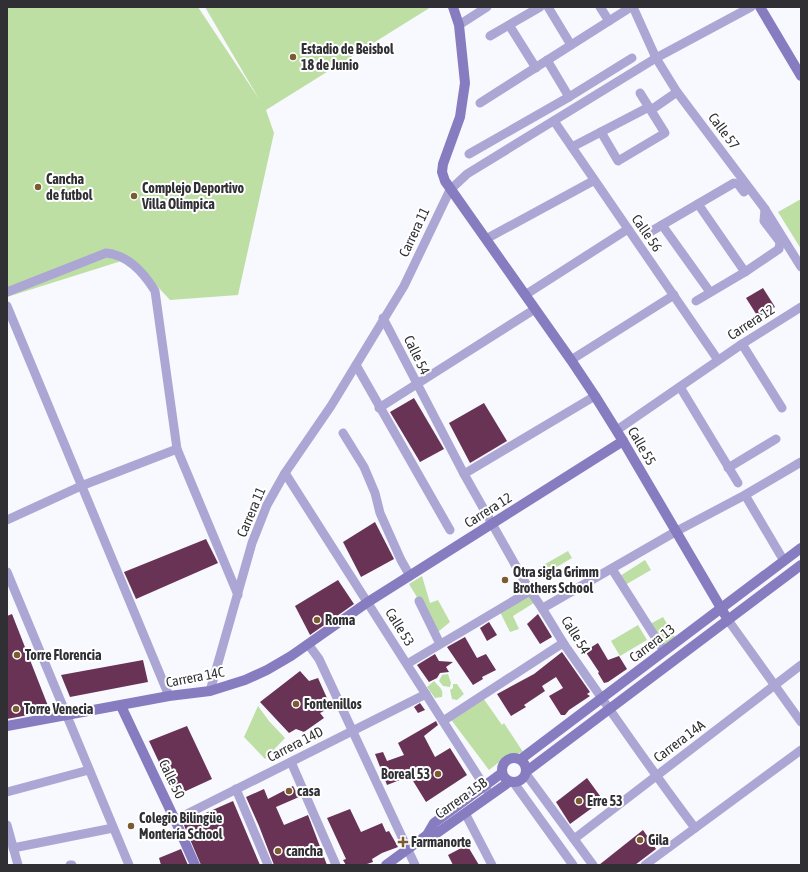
<svg xmlns="http://www.w3.org/2000/svg" width="808" height="872" viewBox="0 0 808 872" font-family="'Asap Condensed',sans-serif">
<rect width="100%" height="100%" fill="#f8f8ff"/>
<g fill="#bedfa4">
<polygon points="7,7 198,7 259,99 205,7 431,7 266,110 274,133 238,295 170,300 131,258 7,297"/>
<polygon points="801,199 801,249 778,212"/>
<polygon points="568,551 572,558 536,579 533,571"/>
<polygon points="645,560 651,570 625,585 620,576"/>
<polygon points="422,576 430,603 438,600 450,622 438,632 409,584"/>
<polygon points="530,588 537,601 513,616 519,629 510,632 498,608"/>
<polygon points="663,617 675,637 663,646 650,624"/>
<polygon points="638,625 647,640 620,656 611,641"/>
<polygon points="448,674 451,683 450,687 443,686 439,681 442,675"/>
<path d="M 434,681 C 439,687 444,689 442,697 L 435,698 L 427,687 Z"/>
<polygon points="453,684 457,684 464,694 457,700 452,699 450,690 453,688"/>
<polygon points="481,695 502,725 504,723 523,752 507,756 489,770 449,717"/>
<polygon points="258,706 269,721 285,738 265,759 244,737"/>
</g>
<g fill="#693356">
<polygon points="763,288 775,307 758,317 746,298"/>
<polygon points="414,398 444,449 420,462 390,412"/>
<polygon points="484,403 507,441 470,463 449,423"/>
<polygon points="375,522 394,559 361,577 343,542"/>
<polygon points="206,539 218,563 136,599 124,572"/>
<polygon points="338,580 354,604 310,635 295,606"/>
<polygon points="12,614 50,711 7,719 7,616"/>
<polygon points="538,614 552,637 540,644 527,624"/>
<polygon points="489,622 497,635 487,641 480,628"/>
<polygon points="465,637 477,658 486,654 496,670 482,677 483,679 473,685 447,647"/>
<polygon points="598,643 608,660 619,656 627,669 608,682 604,683 598,673 599,672 585,651"/>
<polygon points="562,652 590,692 587,694 590,696 569,710 565,715 561,715 549,696 563,688 556,677 542,686 545,691 524,705 526,707 511,716 497,694 534,674"/>
<polygon points="435,654 439,661 453,662 446,667 449,672 440,673 437,678 429,682 417,665"/>
<polygon points="143,660 148,682 70,697 61,675"/>
<polygon points="300,671 309,681 318,678 331,707 320,713 324,718 304,732 296,729 289,733 260,702"/>
<polygon points="420,703 425,710 418,713 414,707"/>
<polygon points="436,721 438,725 424,736 435,757 450,748 467,775 426,802 410,776 387,785 375,754 383,752 387,761 404,755 398,743"/>
<polygon points="187,726 212,779 175,796 149,741"/>
<polygon points="587,778 603,800 570,824 556,802"/>
<polygon points="293,786 299,797 276,807 284,825 308,815 327,865 274,865 259,826 246,797 264,789 268,799"/>
<polygon points="233,801 260,865 201,865 183,823"/>
<polygon points="350,809 361,832 382,823 386,832 389,831 398,847 382,853 372,859 373,862 364,865 346,865 343,860 346,859 327,818"/>
<polygon points="643,830 656,849 635,865 599,865"/>
<polygon points="467,845 479,865 453,865 448,855"/>
<polygon points="181,849 188,865 161,865 159,858"/>
</g>
<g fill="none" stroke-linecap="round" stroke-linejoin="round">
<g stroke="#aca6d4" stroke-width="9">
<polyline points="548,7 571,45"/>
<polyline points="600,7 609,21"/>
<polyline points="633,7 656,58 677,92 765,209 801,267"/>
<polyline points="459,25 487,7"/>
<polyline points="509,25 536,68"/>
<polyline points="490,36 540,7"/>
<polyline points="547,60 569,97"/>
<polyline points="480,103 631,7"/>
<polyline points="651,110 677,92"/>
<polyline points="554,121 718,360"/>
<polyline points="601,132 618,161 665,133 640,93"/>
<polyline points="572,147 649,107"/>
<polyline points="469,154 569,97 632,58"/>
<polyline points="698,204 745,272"/>
<polyline points="662,225 710,292"/>
<polyline points="650,232 734,183 738,184 744,192"/>
<polyline points="486,239 593,181"/>
<path d="M 7,292 L 106,253 C 129,255 144,273 155,291 L 177,449 L 238,595"/>
<polyline points="525,295 628,229"/>
<polyline points="696,301 745,272 779,249 780,242 764,221 765,209"/>
<polyline points="7,306 169,696"/>
<path d="M 383,318 L 464,474 L 530,591 C 544,609 554,629 566,647 C 609,708 650,769 695,828"/>
<polyline points="742,344 782,408"/>
<polyline points="571,360 674,295"/>
<polyline points="356,365 450,530"/>
<polyline points="680,387 738,483"/>
<polyline points="379,408 535,309"/>
<polyline points="617,430 742,344 801,307"/>
<polyline points="343,433 364,467 375,493 380,513 401,560 410,576"/>
<polyline points="728,468 776,439"/>
<polyline points="285,473 490,795"/>
<polyline points="464,474 595,396"/>
<polyline points="745,495 784,561"/>
<polyline points="7,520 81,486 177,449"/>
<polyline points="612,569 664,651"/>
<polyline points="7,572 129,865"/>
<polyline points="419,601 440,644"/>
<polyline points="543,608 675,532 745,495 801,462"/>
<polyline points="728,620 801,722"/>
<polyline points="308,644 319,659 415,865"/>
<polyline points="407,664 530,591"/>
<polyline points="210,691 252,543 267,505 285,473 331,406 404,286 450,190 467,174 656,58 751,7"/>
<polyline points="443,721 563,643"/>
<polyline points="291,762 336,865"/>
<polyline points="526,774 593,865"/>
<polyline points="514,783 573,865"/>
<polyline points="236,789 268,865"/>
<polyline points="7,792 89,770"/>
<polyline points="465,813 492,865"/>
<polyline points="175,820 426,694"/>
<polyline points="7,825 18,865"/>
<polyline points="574,839 801,665"/>
<polyline points="13,848 113,828"/>
<polyline points="70,865 72,865"/>
<polyline points="645,865 801,750"/>
</g>
<g stroke="#877cc0" stroke-width="10">
<polyline points="453,7 459,25 465,83 460,117 443,164 442,172 445,181 571,360 595,396 623,441 728,620"/>
<polyline points="760,7 801,76"/>
<polyline points="121,706 175,820 195,865"/>
<polyline points="7,726 169,696 210,691 245,680 267,670 291,656 368,602 623,441"/>
<circle cx="514" cy="770" r="12"/>
<polyline points="521,759 801,548"/>
<polyline points="527,771 801,565"/>
<polyline points="427,835 437,833 509,782"/>
<polyline points="386,865 427,835 434,823 502,773"/>
</g>
</g>
<g fill="#7b5c31" stroke="#fff" stroke-width="1.5">
<circle cx="293" cy="57" r="4"/>
<circle cx="38" cy="187" r="4"/>
<circle cx="134" cy="196" r="4"/>
<circle cx="505" cy="580" r="4"/>
<circle cx="317" cy="620" r="4"/>
<circle cx="17" cy="655" r="4"/>
<circle cx="296" cy="704" r="4"/>
<circle cx="16" cy="709" r="4"/>
<circle cx="438" cy="774" r="4"/>
<circle cx="289" cy="791" r="4"/>
<circle cx="579" cy="801" r="4"/>
<circle cx="131" cy="826" r="4"/>
<circle cx="640" cy="840" r="4"/>
<path d="M401 836h4v4h4v4h-4v4h-4v-4h-4v-4h4z"/>
<circle cx="278" cy="851" r="4"/>
</g>
<g text-anchor="middle" dominant-baseline="central" stroke-width="4" stroke-linejoin="round" paint-order="stroke">
<g font-size="14" font-weight="bold" fill="#2f2f34" stroke="#fff" text-anchor="start">
<text x="301" y="49">Estadio de Beisbol<tspan x="301" dy="16">18 de Junio</tspan></text>
<text x="46" y="179">Cancha<tspan x="46" dy="16">de futbol</tspan></text>
<text x="142" y="188">Complejo Deportivo<tspan x="142" dy="16">Villa Olimpica</tspan></text>
<text x="513" y="572">Otra sigla Grimm<tspan x="513" dy="16">Brothers School</tspan></text>
<text x="325" y="620">Roma</text>
<text x="25" y="655">Torre Florencia</text>
<text x="304" y="704">Fontenillos</text>
<text x="24" y="709">Torre Venecia</text>
<text x="430" y="774" text-anchor="end">Boreal 53</text>
<text x="297" y="791">casa</text>
<text x="587" y="801">Erre 53</text>
<text x="139" y="818">Colegio Bilingüe<tspan x="139" dy="16">Montería School</tspan></text>
<text x="648" y="840">Gila</text>
<text x="411" y="842">Farmanorte</text>
<text x="286" y="851">cancha</text>
</g>
<g font-size="14" fill="#2f2f34" stroke="#fff">
<text transform="translate(724 131) rotate(53)">Calle 57</text>
<text transform="translate(414 232) rotate(-65)">Carrera 11</text>
<text transform="translate(647 233) rotate(55)">Calle 56</text>
<text transform="translate(751 322) rotate(-33)">Carrera 12</text>
<text transform="translate(417 355) rotate(64)">Calle 54</text>
<text transform="translate(642 446) rotate(60)">Calle 55</text>
<text transform="translate(488 510) rotate(-32)">Carrera 12</text>
<text transform="translate(251 512) rotate(-67)">Carrera 11</text>
<text transform="translate(400 627) rotate(58)">Calle 53</text>
<text transform="translate(576 635) rotate(58)">Calle 54</text>
<text transform="translate(652 643) rotate(-37)">Carrera 13</text>
<text transform="translate(195 677) rotate(-11)">Carrera 14C</text>
<text transform="translate(679 741) rotate(-37)">Carrera 14A</text>
<text transform="translate(295 744) rotate(-27)">Carrera 14D</text>
<text transform="translate(172 779) rotate(64)">Calle 50</text>
<text transform="translate(461 798) rotate(-35)">Carrera 15B</text>
</g>
</g>
<rect width="808" height="872" fill="none" stroke="#2f2f34" stroke-width="16"/>
</svg>
